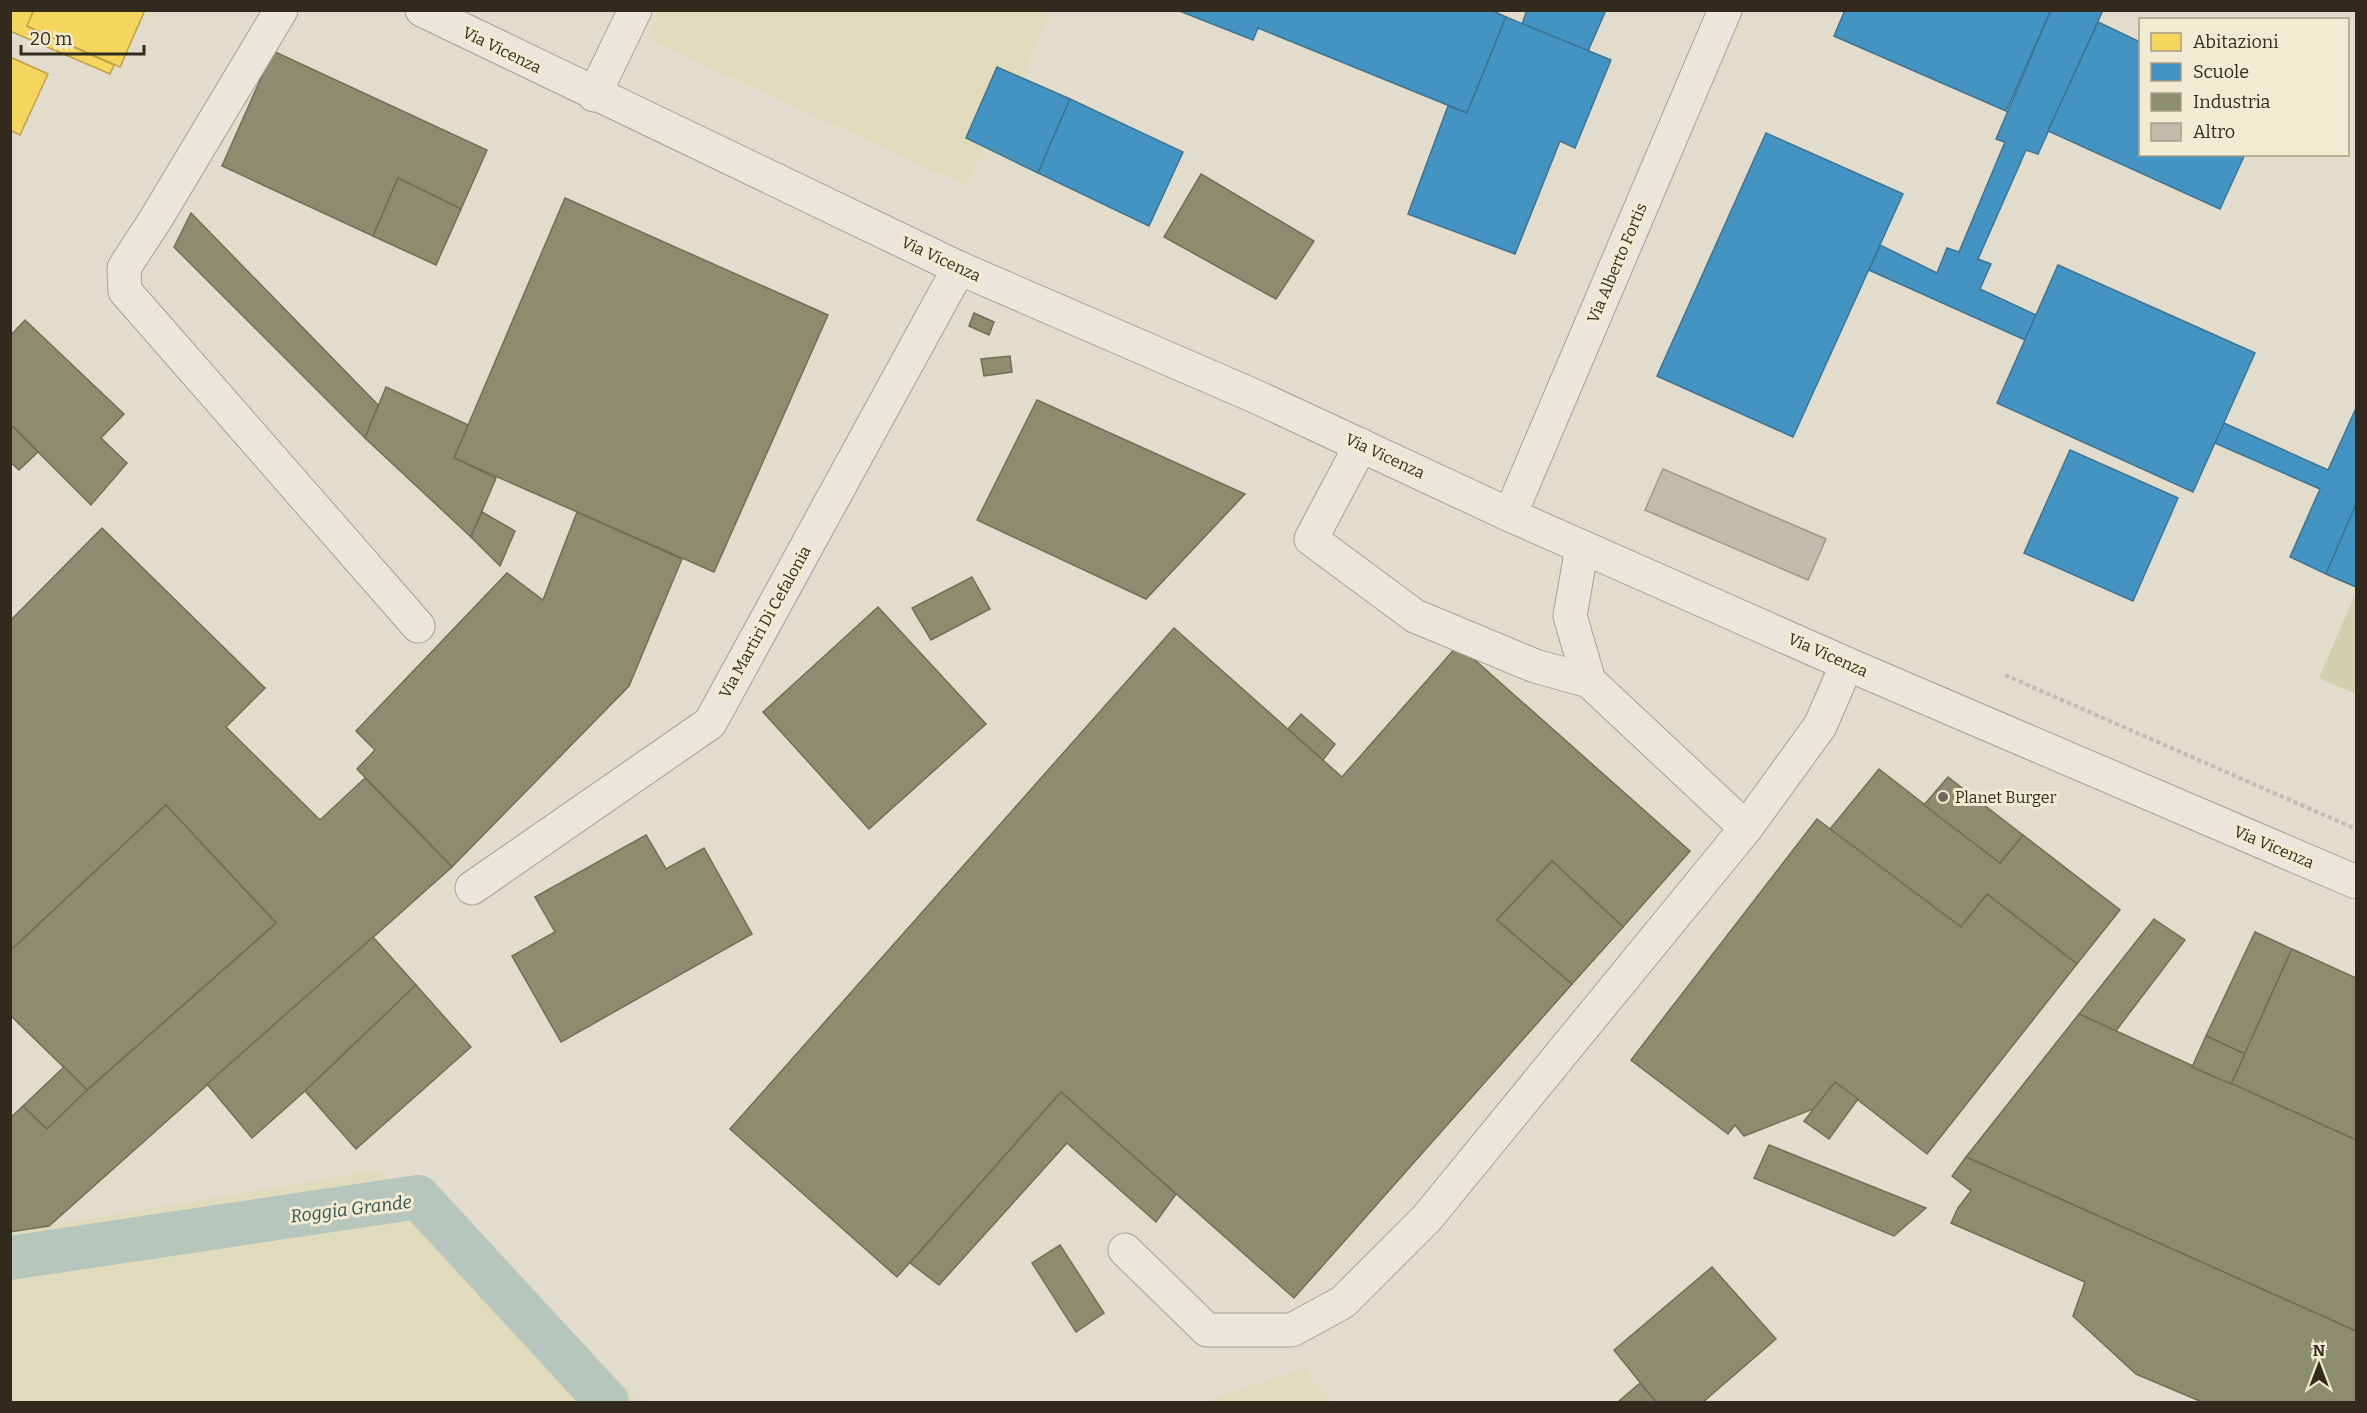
<svg xmlns="http://www.w3.org/2000/svg" width="2367" height="1413" viewBox="0 0 2367 1413" font-family="Bitter,serif">
<rect width="100%" height="100%" fill="#e1dccb"/>
<g fill="#e0dbbc">
<polygon points="659,11 1050,11 1006,115 965,185 648,39"/>
<polygon points="379,1170 644,1402 11,1402 10,1232"/>
<polygon points="1304,1368 1330,1402 1204,1402"/>
</g>
<polygon fill="#ced0ae" points="2356,592 2356,694 2319,678"/>
<g fill="#f6d55c" stroke="#bca249" stroke-width="1.5">
<polygon points="10,10 34,10 27,26 114,65 110,74 10,31"/>
<polygon points="34,10 145,10 120,67 27,26"/>
<polygon points="10,57 48,74 20,135 10,130"/>
</g>
<g fill="#4393c3" stroke="#3e7492" stroke-width="1.5">
<polygon points="1177,10 1491,10 1506,17 1467,113 1258,28 1253,40"/>
<polygon points="1527,10 1606,10 1588,51 1522,24"/>
<polygon points="1845,10 2051,10 2006,111 1834,36"/>
<polygon points="2051,10 2103,10 2038,154 2026,150 1978,259 1991,264 1980,289 2036,315 2025,340 1869,270 1880,245 1937,273 1947,248 1959,252 2005,142 1996,139"/>
<polygon points="1506,17 1611,60 1575,148 1560,141 1515,254 1408,214 1448,106 1467,113"/>
<polygon points="2098,22 2140,42 2140,154 2245,154 2220,209 2048,131"/>
<polygon points="997,67 1070,99 1038,173 966,138"/>
<polygon points="1070,99 1183,152 1149,226 1038,173"/>
<polygon points="1766,133 1903,194 1793,437 1657,376"/>
<polygon points="2058,265 2255,353 2193,492 1997,403"/>
<polygon points="2356,408 2356,504 2326,574 2290,557 2320,489 2215,443 2224,423 2328,470"/>
<polygon points="2070,450 2178,498 2133,601 2024,553"/>
<polygon points="2356,504 2356,587 2326,574"/>
</g>
<g fill="#8c8c6e" stroke="#716f56" stroke-width="1.5">
<polygon points="273,51 487,150 461,209 398,178 373,236 222,166"/>
<polygon points="1201,174 1314,241 1276,299 1164,237"/>
<polygon points="398,178 461,209 436,265 373,236"/>
<polygon points="565,198 828,315 714,572 454,458"/>
<polygon points="191,213 378,405 365,438 174,247"/>
<polygon points="974,313 994,322 989,335 969,326"/>
<polygon points="25,320 124,414 101,438 127,463 91,505 10,424 10,336"/>
<polygon points="1010,356 1012,372 984,376 981,359"/>
<polygon points="386,387 468,425 454,458 496,478 471,537 365,438"/>
<polygon points="1037,400 1245,494 1146,599 977,520"/>
<polygon points="10,424 38,452 19,470 10,462"/>
<polygon points="482,512 515,531 500,566 471,537"/>
<polygon points="577,512 682,559 629,686 452,867 357,769 375,750 356,731 507,573 543,600"/>
<polygon points="102,528 265,688 226,727 320,820 365,778 452,867 49,1226 10,1232 10,1118 23,1106 47,1129 87,1090 276,923 166,805 10,951 10,621"/>
<polygon points="972,577 990,609 931,640 912,608"/>
<polygon points="878,607 986,724 869,829 763,712"/>
<polygon points="1174,628 1342,777 1458,645 1690,851 1623,927 1552,861 1497,920 1572,984 1294,1298 1061,1092 897,1277 730,1129"/>
<polygon points="1301,714 1335,744 1323,760 1288,729"/>
<polygon points="1879,769 2000,863 2023,835 2120,910 2077,964 1987,894 1961,927 1830,829"/>
<polygon points="1948,777 2023,835 2000,863 1924,805"/>
<polygon points="166,805 276,923 87,1090 10,1015 10,951"/>
<polygon points="1817,819 1961,927 1987,894 2077,964 1927,1154 1835,1082 1816,1108 1744,1136 1735,1125 1728,1134 1631,1060"/>
<polygon points="646,835 666,869 704,848 752,934 561,1042 512,956 555,932 535,897"/>
<polygon points="1552,861 1623,927 1572,984 1497,920"/>
<polygon points="2154,919 2185,940 2115,1032 2079,1014"/>
<polygon points="2255,932 2292,949 2245,1054 2206,1036"/>
<polygon points="373,937 416,985 305,1091 252,1138 207,1084"/>
<polygon points="2292,949 2356,978 2356,1140 2231,1084"/>
<polygon points="416,985 471,1047 356,1149 305,1091"/>
<polygon points="2079,1014 2356,1140 2356,1331 1966,1157"/>
<polygon points="2206,1036 2245,1054 2231,1084 2192,1067"/>
<polygon points="64,1067 87,1090 47,1129 23,1106"/>
<polygon points="1835,1082 1858,1099 1829,1139 1804,1121"/>
<polygon points="1061,1092 1176,1194 1156,1222 1067,1143 939,1285 910,1263"/>
<polygon points="1769,1145 1926,1208 1894,1236 1754,1178"/>
<polygon points="1966,1157 2356,1331 2356,1402 2202,1402 2136,1374 2073,1316 2085,1282 1951,1223 1958,1208 1971,1191 1952,1176"/>
<polygon points="1060,1245 1104,1313 1076,1332 1032,1263"/>
<polygon points="1712,1267 1776,1339 1703,1402 1656,1402 1614,1350"/>
<polygon points="1640,1383 1656,1402 1618,1402"/>
</g>
<g fill="none" stroke-linecap="round" stroke-linejoin="round">
<polyline stroke="#b6c6bd" stroke-width="44" points="10,1258 418,1197 607,1402"/>
</g>
<polygon fill="#c4baac" stroke="#a0988b" stroke-width="1.5" points="1663,469 1826,539 1808,580 1645,510"/>
<g fill="none" stroke-linecap="round" stroke-linejoin="round">
<g stroke="#a6a195" stroke-width="35">
<g id="minor">
<polyline points="281,10 157,217 124,268 125,291 418,626"/>
<polyline points="422,10 959,268 1259,398 1510,515 1847,664 2356,882"/>
<polyline points="594,95 635,10"/>
<polyline points="1361,445 1311,539 1415,616 1535,666 1589,681"/>
<polyline points="1510,515 1725,10"/>
<polyline points="1746,828 1820,726 1847,664"/>
<polyline points="472,888 710,723 959,268"/>
<polyline points="1125,1250 1207,1330 1292,1330 1343,1302 1427,1218 1746,828 1589,681 1570,616 1582,547"/>
</g>
</g>
<polyline stroke="#c2bdb4" stroke-width="4" stroke-dasharray="4.5 3" stroke-linecap="butt" points="2005,675 2356,829"/>
<use href="#minor" stroke="#eae6dc" stroke-width="33"/>
</g>
<circle fill="#70685b" stroke="#f2ebd1" stroke-width="2" cx="1943" cy="797" r="6"/>
<g text-anchor="middle" dominant-baseline="central" stroke-width="6" stroke-linejoin="round" paint-order="stroke">
<g font-size="16" fill="#332a1e" stroke="#f2ebd1">
<text transform="translate(502 50) rotate(26)">Via Vicenza</text>
<text transform="translate(941 259) rotate(25)">Via Vicenza</text>
<text transform="translate(1617 263) rotate(-67)">Via Alberto Fortis</text>
<text transform="translate(1385 456) rotate(25)">Via Vicenza</text>
<text transform="translate(765 622) rotate(-61)">Via Martiri Di Cefalonia</text>
<text transform="translate(1828 655) rotate(24)">Via Vicenza</text>
<text transform="translate(2274 847) rotate(23)">Via Vicenza</text>
</g>
<g font-size="16" fill="#332a1e" stroke="#f2ebd1" text-anchor="start">
<text x="1955" y="797">Planet Burger</text>
</g>
<g font-size="18" font-style="italic" fill="#2e5252" stroke="#f2ebd1">
<text transform="translate(351 1209) rotate(-7)">Roggia Grande</text>
</g>
</g>
<rect width="2367" height="1413" fill="none" stroke="#332a1e" stroke-width="24"/>
<rect x="2139" y="18" width="210" height="138" fill="#f2ebd1" stroke="#a69e89" stroke-width="1.5"/>
<rect x="2151" y="33" width="30" height="18" fill="#f6d55c" stroke="#a69e89" stroke-width="1.5"/>
<text x="2193" y="48" font-size="18" fill="#332a1e">Abitazioni</text>
<rect x="2151" y="63" width="30" height="18" fill="#4393c3" stroke="#a69e89" stroke-width="1.5"/>
<text x="2193" y="78" font-size="18" fill="#332a1e">Scuole</text>
<rect x="2151" y="93" width="30" height="18" fill="#8c8c6e" stroke="#a69e89" stroke-width="1.5"/>
<text x="2193" y="108" font-size="18" fill="#332a1e">Industria</text>
<rect x="2151" y="123" width="30" height="18" fill="#c4baac" stroke="#a69e89" stroke-width="1.5"/>
<text x="2193" y="138" font-size="18" fill="#332a1e">Altro</text>
<g transform="translate(2319 1365)" stroke="#f2ebd1" stroke-width="4.5" paint-order="stroke">
<path d="M0-4.5L10 22L0 15L-10 22Z" fill="#332a1e"/>
<text y="-9" font-size="16" font-weight="bold" text-anchor="middle" fill="#332a1e">N</text>
</g>
<path d="M21 45v9h123v-9" fill="none" stroke="#332a1e" stroke-width="3"/>
<text x="30" y="45" font-size="18" fill="#332a1e" stroke="#f2ebd1" stroke-width="4.5" paint-order="stroke">20 m</text>
</svg>
